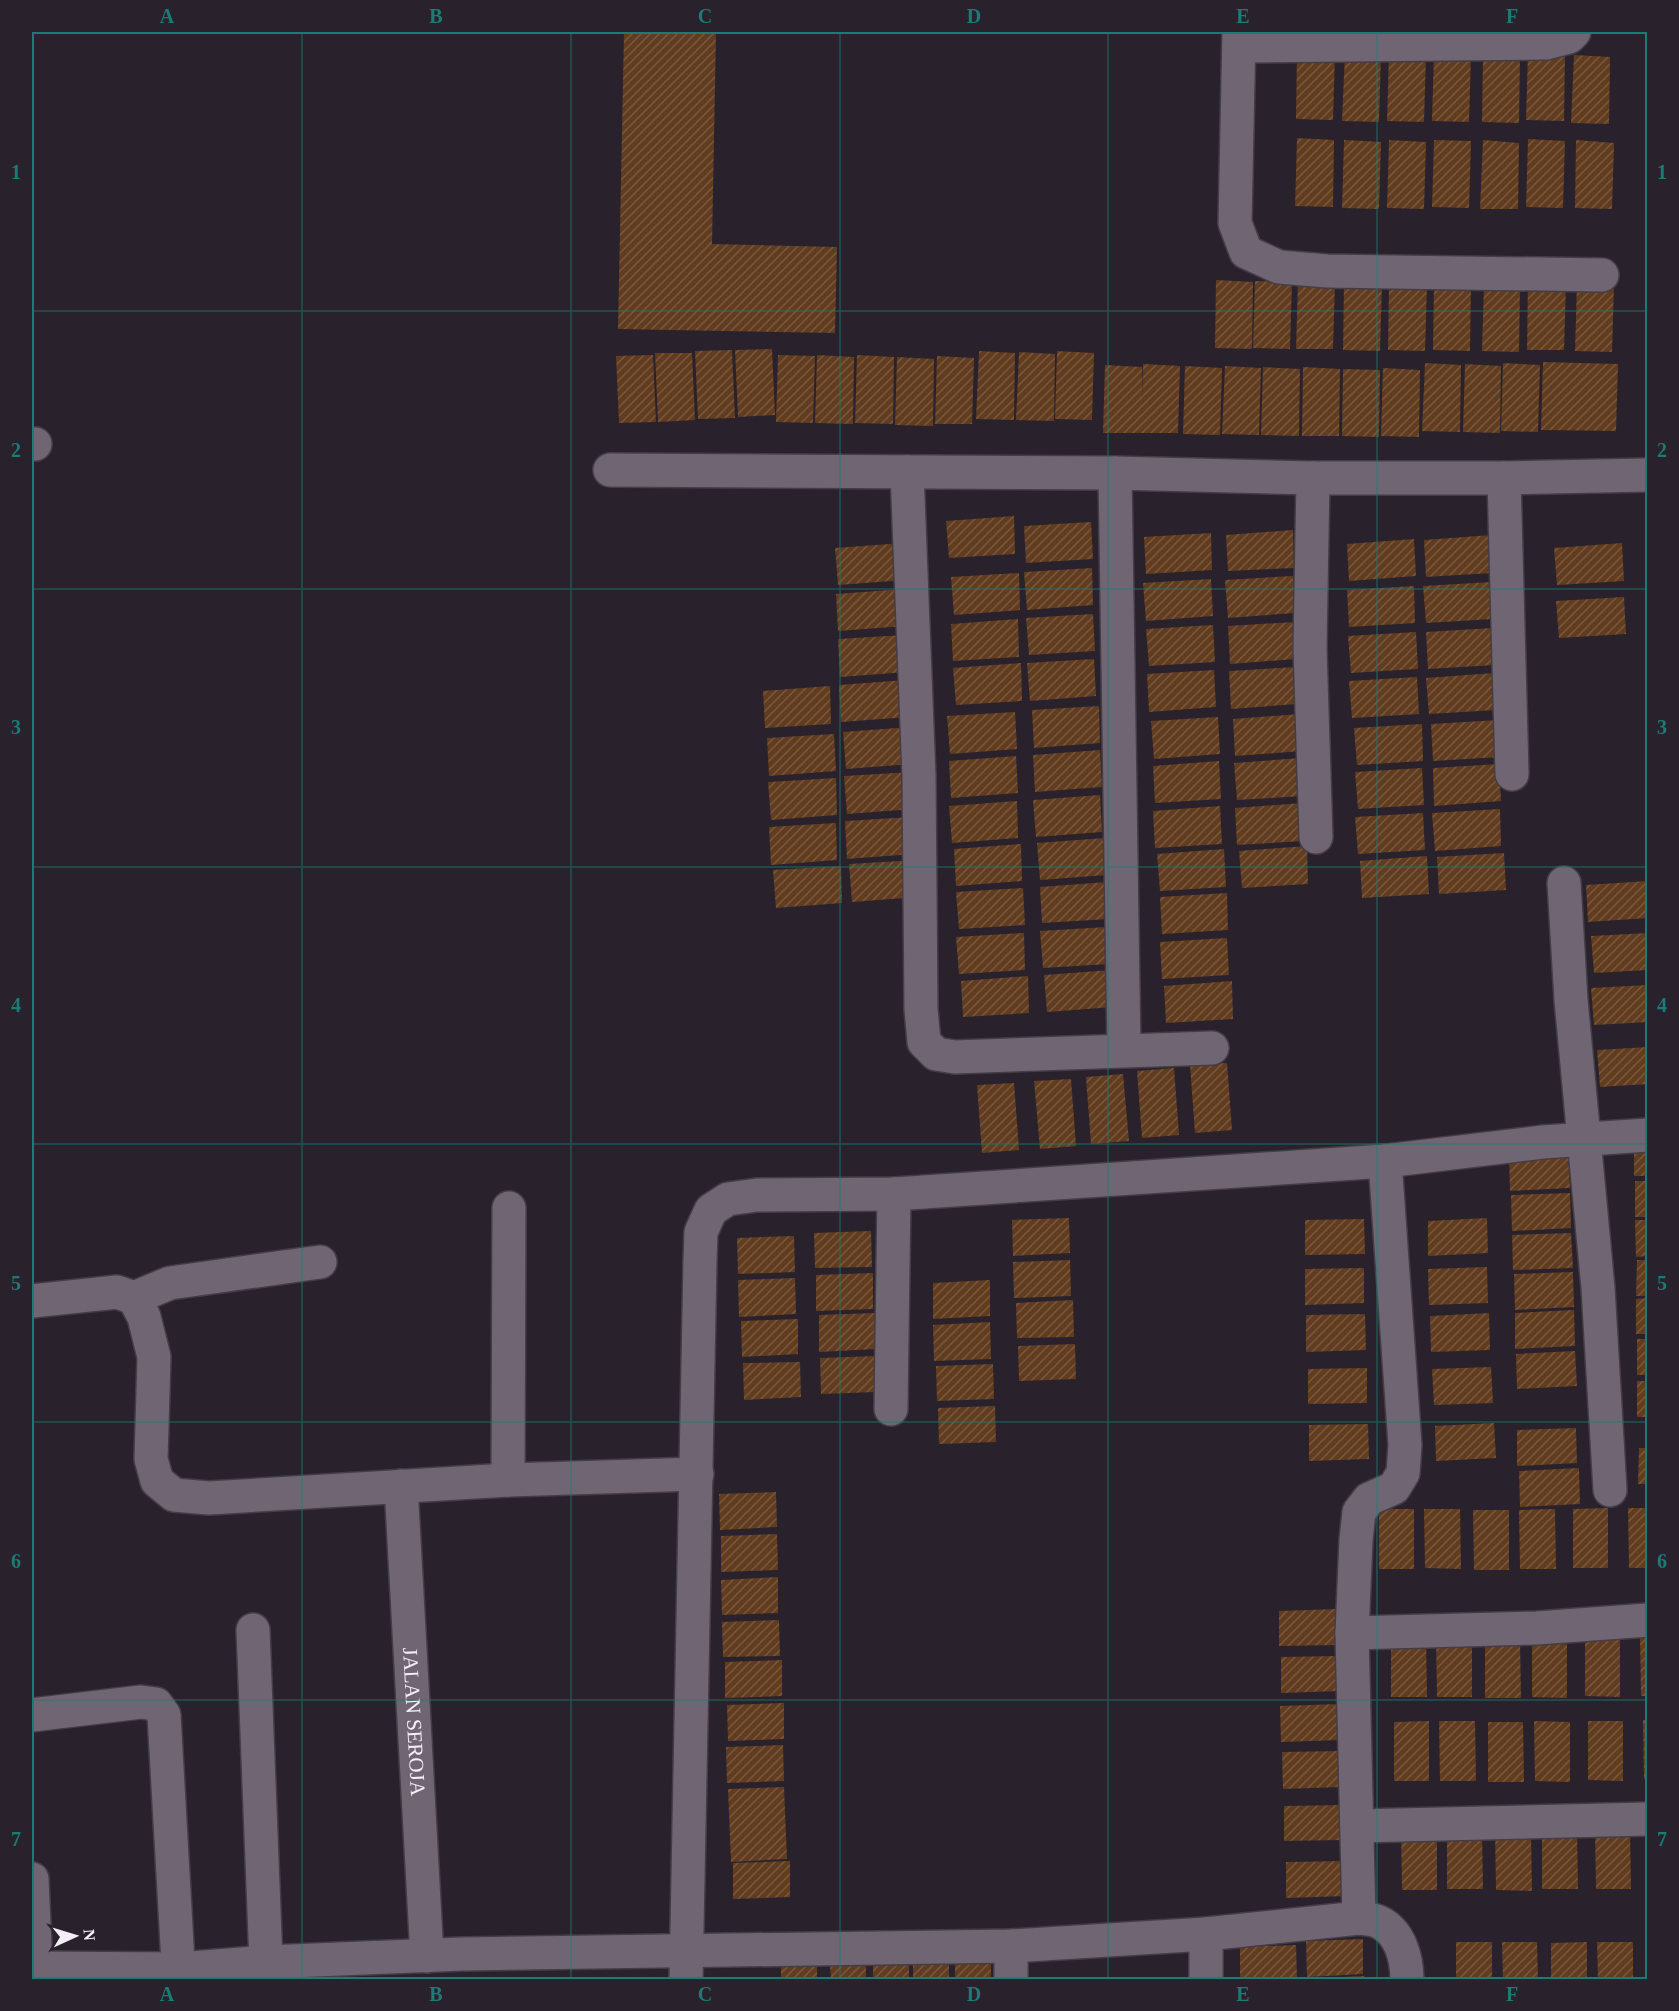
<svg xmlns="http://www.w3.org/2000/svg" width="1679" height="2011" viewBox="0 0 1679 2011" font-family="Georgia,serif">
<defs>
<pattern id="building-hatch" width="6" height="6" patternUnits="userSpaceOnUse" patternTransform="scale(1.5)"><rect width="6" height="6" fill="#613c1e"/><path d="M-1 1l2-2M0 6l6-6M5 7l2-2" fill="none" stroke="#78583f"/></pattern>
</defs>
<rect width="100%" height="100%" fill="#29222c"/>
<g fill="url(#building-hatch)">
<polygon points="624,32 716,32 712,244 837,247 835,333 618,329"/>
<polygon points="1297,51 1335,53 1333,120 1296,119"/>
<polygon points="1528,52 1565,54 1564,121 1526,120"/>
<polygon points="1345,53 1381,55 1379,122 1342,121"/>
<polygon points="1389,53 1426,55 1424,122 1387,121"/>
<polygon points="1434,53 1471,55 1469,122 1432,121"/>
<polygon points="1483,54 1520,56 1519,123 1482,122"/>
<polygon points="1574,55 1610,57 1609,124 1571,123"/>
<polygon points="1297,138 1334,140 1333,207 1295,206"/>
<polygon points="1528,139 1565,141 1563,208 1526,207"/>
<polygon points="1344,140 1381,142 1379,209 1342,208"/>
<polygon points="1389,140 1426,142 1424,209 1387,208"/>
<polygon points="1434,140 1471,141 1469,208 1432,207"/>
<polygon points="1483,140 1519,143 1518,209 1480,209"/>
<polygon points="1576,140 1614,143 1612,209 1575,208"/>
<polygon points="1216,280 1253,282 1252,349 1215,348"/>
<polygon points="1298,280 1335,283 1333,349 1296,349"/>
<polygon points="1255,281 1292,282 1290,349 1253,348"/>
<polygon points="1528,281 1566,284 1564,350 1527,350"/>
<polygon points="1344,282 1382,284 1380,351 1343,350"/>
<polygon points="1434,282 1471,284 1470,351 1433,350"/>
<polygon points="1389,283 1427,284 1425,351 1388,350"/>
<polygon points="1484,283 1520,285 1519,352 1482,351"/>
<polygon points="1577,283 1614,285 1612,352 1575,351"/>
<polygon points="772,349 775,415 738,417 735,350"/>
<polygon points="732,350 735,418 698,419 695,351"/>
<polygon points="979,351 1015,353 1014,420 976,419"/>
<polygon points="1057,351 1094,353 1092,420 1055,419"/>
<polygon points="1019,352 1055,354 1054,421 1016,420"/>
<polygon points="655,353 692,353 695,420 658,422"/>
<polygon points="653,355 656,422 619,423 616,356"/>
<polygon points="778,355 815,356 813,423 776,422"/>
<polygon points="817,355 854,357 853,424 815,423"/>
<polygon points="857,355 894,357 893,424 855,423"/>
<polygon points="937,356 974,358 972,424 935,424"/>
<polygon points="897,357 934,359 933,426 895,425"/>
<polygon points="1543,362 1618,364 1616,431 1541,430"/>
<polygon points="1425,363 1461,365 1460,432 1422,431"/>
<polygon points="1503,363 1540,365 1538,432 1501,431"/>
<polygon points="1143,364 1180,366 1178,433 1103,433 1105,365 1142,367 1142,400"/>
<polygon points="1465,364 1501,366 1500,433 1463,432"/>
<polygon points="1185,366 1222,368 1220,435 1183,434"/>
<polygon points="1225,366 1261,368 1259,435 1222,434"/>
<polygon points="1263,367 1300,369 1299,436 1261,435"/>
<polygon points="1303,367 1340,369 1339,436 1302,436"/>
<polygon points="1383,368 1420,370 1419,437 1381,436"/>
<polygon points="1343,369 1380,370 1379,437 1342,436"/>
<polygon points="1014,516 1015,554 949,558 946,521"/>
<polygon points="1091,522 1093,559 1026,563 1024,526"/>
<polygon points="1293,530 1294,568 1228,571 1226,535"/>
<polygon points="1211,533 1212,570 1146,574 1144,537"/>
<polygon points="1491,535 1492,573 1426,577 1424,540"/>
<polygon points="1414,539 1416,576 1349,581 1347,544"/>
<polygon points="903,543 905,580 838,585 835,548"/>
<polygon points="1622,543 1624,581 1557,585 1554,548"/>
<polygon points="1092,568 1093,605 1027,610 1024,572"/>
<polygon points="1019,573 1020,610 954,615 951,577"/>
<polygon points="1293,576 1295,613 1228,618 1225,580"/>
<polygon points="1211,579 1213,616 1146,621 1143,583"/>
<polygon points="1491,582 1493,619 1426,623 1423,586"/>
<polygon points="1414,586 1415,623 1349,627 1347,590"/>
<polygon points="903,589 905,626 838,631 836,594"/>
<polygon points="1624,597 1626,634 1559,638 1556,601"/>
<polygon points="1093,614 1095,651 1029,655 1026,618"/>
<polygon points="1018,619 1019,657 953,661 951,624"/>
<polygon points="1295,622 1296,659 1230,664 1228,626"/>
<polygon points="1213,625 1215,662 1149,666 1146,629"/>
<polygon points="1493,628 1495,665 1428,669 1426,632"/>
<polygon points="1416,632 1418,669 1351,673 1348,636"/>
<polygon points="905,635 907,672 840,677 838,639"/>
<polygon points="1094,659 1096,696 1030,701 1027,663"/>
<polygon points="1021,663 1022,701 956,705 953,668"/>
<polygon points="1296,667 1297,704 1231,709 1229,671"/>
<polygon points="1214,670 1216,707 1149,712 1147,674"/>
<polygon points="1494,673 1496,710 1429,714 1426,678"/>
<polygon points="1417,677 1419,714 1352,718 1349,681"/>
<polygon points="906,680 908,717 841,722 839,685"/>
<polygon points="830,686 831,724 765,728 763,691"/>
<polygon points="1099,706 1100,743 1034,748 1032,710"/>
<polygon points="1015,712 1017,749 950,754 947,716"/>
<polygon points="1300,714 1302,751 1235,756 1233,719"/>
<polygon points="1218,717 1220,754 1154,759 1151,721"/>
<polygon points="1498,720 1500,757 1433,761 1431,724"/>
<polygon points="1422,724 1423,761 1357,765 1354,728"/>
<polygon points="910,727 912,764 846,769 843,732"/>
<polygon points="834,734 836,771 769,776 767,738"/>
<polygon points="1100,750 1102,787 1035,792 1033,755"/>
<polygon points="1016,756 1018,793 951,798 949,761"/>
<polygon points="1302,758 1303,796 1237,800 1234,763"/>
<polygon points="1219,761 1221,799 1155,803 1153,766"/>
<polygon points="1499,764 1501,801 1434,806 1433,768"/>
<polygon points="1422,768 1424,805 1358,809 1355,772"/>
<polygon points="912,772 913,809 847,814 844,776"/>
<polygon points="836,778 837,815 771,820 768,782"/>
<polygon points="1100,795 1102,832 1036,837 1033,800"/>
<polygon points="1017,801 1018,838 952,843 949,806"/>
<polygon points="1302,803 1303,841 1237,845 1235,808"/>
<polygon points="1220,806 1222,844 1155,848 1153,811"/>
<polygon points="1500,809 1501,846 1435,851 1432,813"/>
<polygon points="1423,813 1425,850 1358,854 1355,817"/>
<polygon points="912,817 913,854 847,859 845,821"/>
<polygon points="836,823 837,860 771,865 769,827"/>
<polygon points="1105,838 1107,875 1040,880 1037,843"/>
<polygon points="1021,844 1022,881 956,886 954,849"/>
<polygon points="1307,846 1308,884 1242,888 1239,851"/>
<polygon points="1224,849 1226,887 1160,891 1157,854"/>
<polygon points="1504,853 1506,890 1439,894 1437,857"/>
<polygon points="1427,856 1429,894 1362,898 1360,861"/>
<polygon points="917,860 918,897 852,902 849,864"/>
<polygon points="841,866 842,903 776,908 773,870"/>
<polygon points="1648,881 1648,918 1588,922 1586,885"/>
<polygon points="1107,882 1109,919 1042,923 1040,887"/>
<polygon points="1023,888 1025,925 959,929 956,892"/>
<polygon points="1227,893 1228,930 1162,934 1160,897"/>
<polygon points="1107,927 1109,964 1043,968 1040,931"/>
<polygon points="1024,933 1025,970 959,974 956,937"/>
<polygon points="1648,933 1648,970 1594,973 1591,936"/>
<polygon points="1227,938 1229,975 1162,979 1160,942"/>
<polygon points="1112,970 1114,1007 1047,1012 1044,975"/>
<polygon points="1028,976 1029,1013 963,1017 961,981"/>
<polygon points="1232,981 1233,1019 1166,1023 1164,986"/>
<polygon points="1648,985 1648,1022 1594,1025 1591,988"/>
<polygon points="1648,1047 1648,1084 1600,1087 1597,1050"/>
<polygon points="1227,1063 1232,1130 1195,1133 1190,1065"/>
<polygon points="1174,1068 1179,1135 1142,1138 1137,1071"/>
<polygon points="1123,1074 1129,1141 1091,1144 1086,1077"/>
<polygon points="1071,1079 1076,1146 1040,1149 1034,1081"/>
<polygon points="1014,1083 1019,1150 982,1153 977,1085"/>
<rect x="1634" y="1140" width="14" height="36"/>
<polygon points="1568,1152 1570,1188 1510,1191 1509,1155"/>
<rect x="1635" y="1181" width="13" height="36"/>
<polygon points="1570,1193 1571,1228 1512,1231 1511,1195"/>
<polygon points="1069,1218 1070,1253 1013,1256 1012,1220"/>
<polygon points="1487,1218 1488,1253 1428,1256 1428,1221"/>
<polygon points="1364,1219 1365,1254 1305,1255 1305,1220"/>
<polygon points="1635,1220 1648,1220 1648,1256 1636,1257"/>
<polygon points="871,1231 872,1267 815,1268 814,1233"/>
<polygon points="1571,1233 1573,1268 1513,1270 1512,1235"/>
<polygon points="794,1236 795,1272 738,1274 737,1238"/>
<polygon points="1070,1260 1071,1296 1014,1298 1013,1262"/>
<polygon points="1637,1260 1648,1260 1648,1296 1636,1296"/>
<polygon points="1487,1267 1488,1303 1429,1305 1428,1269"/>
<polygon points="1364,1268 1364,1303 1305,1305 1305,1269"/>
<polygon points="1573,1272 1574,1307 1515,1310 1514,1274"/>
<polygon points="873,1273 873,1309 816,1311 816,1275"/>
<polygon points="795,1278 796,1314 739,1317 738,1280"/>
<polygon points="990,1280 990,1316 933,1319 933,1283"/>
<polygon points="1648,1298 1648,1334 1636,1334 1636,1299"/>
<polygon points="1073,1300 1074,1337 1017,1338 1016,1303"/>
<polygon points="1574,1310 1575,1346 1515,1349 1515,1313"/>
<polygon points="875,1313 876,1349 819,1352 819,1315"/>
<polygon points="1489,1313 1490,1350 1431,1352 1430,1316"/>
<polygon points="1365,1314 1366,1350 1306,1352 1306,1315"/>
<polygon points="798,1319 798,1354 742,1357 741,1321"/>
<polygon points="990,1322 991,1359 934,1361 933,1325"/>
<rect x="1637" y="1339" width="11" height="36"/>
<polygon points="1075,1344 1076,1379 1019,1381 1018,1346"/>
<polygon points="1575,1351 1577,1386 1517,1389 1516,1354"/>
<polygon points="877,1356 877,1392 821,1394 820,1358"/>
<polygon points="800,1362 801,1397 744,1400 743,1363"/>
<polygon points="993,1364 994,1399 937,1401 936,1366"/>
<polygon points="1491,1367 1493,1403 1434,1405 1432,1369"/>
<polygon points="1367,1368 1367,1403 1308,1404 1308,1369"/>
<rect x="1637" y="1381" width="11" height="36"/>
<polygon points="995,1406 996,1442 939,1444 938,1408"/>
<polygon points="1494,1423 1496,1458 1436,1461 1435,1426"/>
<polygon points="1368,1424 1369,1459 1309,1461 1309,1425"/>
<polygon points="1576,1428 1577,1463 1517,1466 1517,1430"/>
<polygon points="1639,1448 1648,1448 1648,1484 1638,1484"/>
<polygon points="1579,1468 1580,1504 1520,1507 1519,1471"/>
<polygon points="776,1492 777,1527 720,1530 719,1494"/>
<polygon points="1608,1508 1608,1568 1573,1568 1573,1509"/>
<polygon points="1628,1508 1648,1508 1648,1568 1629,1568"/>
<rect x="1379" y="1509" width="35" height="60"/>
<polygon points="1424,1509 1460,1509 1461,1569 1425,1568"/>
<polygon points="1555,1509 1556,1569 1520,1569 1519,1510"/>
<polygon points="1473,1510 1509,1510 1509,1570 1474,1570"/>
<polygon points="777,1534 778,1570 721,1572 721,1536"/>
<polygon points="778,1577 778,1613 722,1615 721,1580"/>
<polygon points="1338,1609 1339,1645 1279,1646 1279,1611"/>
<polygon points="779,1620 780,1656 723,1657 722,1622"/>
<polygon points="1640,1636 1648,1636 1648,1696 1641,1696"/>
<polygon points="1426,1637 1427,1697 1391,1697 1391,1638"/>
<polygon points="1436,1637 1472,1637 1472,1697 1437,1697"/>
<polygon points="1585,1637 1620,1637 1620,1697 1585,1696"/>
<polygon points="1485,1638 1520,1638 1521,1698 1485,1698"/>
<polygon points="1532,1638 1567,1638 1567,1698 1532,1697"/>
<polygon points="1340,1656 1340,1691 1281,1693 1281,1657"/>
<polygon points="782,1660 782,1696 725,1698 725,1662"/>
<polygon points="784,1703 784,1739 728,1741 727,1705"/>
<polygon points="1340,1704 1341,1740 1281,1742 1280,1706"/>
<polygon points="1643,1720 1648,1720 1648,1779 1644,1779"/>
<polygon points="1429,1721 1429,1781 1394,1781 1394,1722"/>
<polygon points="1439,1721 1475,1721 1476,1781 1440,1781"/>
<polygon points="1534,1721 1570,1722 1570,1782 1535,1781"/>
<polygon points="1588,1721 1623,1721 1623,1781 1588,1780"/>
<polygon points="1488,1722 1523,1722 1524,1782 1488,1782"/>
<polygon points="783,1745 784,1781 727,1783 726,1747"/>
<polygon points="1341,1751 1342,1787 1283,1789 1282,1752"/>
<polygon points="784,1787 787,1859 731,1862 728,1789"/>
<polygon points="1343,1805 1343,1840 1284,1841 1284,1806"/>
<polygon points="1437,1829 1437,1890 1402,1890 1401,1830"/>
<polygon points="1447,1829 1482,1829 1483,1889 1447,1889"/>
<polygon points="1595,1829 1630,1829 1631,1889 1596,1889"/>
<polygon points="1495,1830 1531,1830 1532,1891 1496,1890"/>
<polygon points="1542,1830 1577,1830 1578,1889 1542,1889"/>
<polygon points="790,1861 790,1897 733,1899 733,1863"/>
<polygon points="1345,1861 1346,1896 1286,1898 1286,1862"/>
<polygon points="1363,1939 1363,1974 1307,1977 1306,1941"/>
<rect x="1456" y="1942" width="36" height="38"/>
<polygon points="1502,1942 1537,1942 1538,1980 1503,1980"/>
<polygon points="1587,1942 1587,1980 1551,1980 1551,1943"/>
<polygon points="1597,1942 1633,1942 1633,1980 1598,1980"/>
<polygon points="1296,1945 1297,1980 1240,1980 1240,1947"/>
<rect x="913" y="1963" width="36" height="17"/>
<polygon points="873,1964 909,1965 909,1980 873,1980"/>
<rect x="955" y="1964" width="36" height="16"/>
<polygon points="781,1965 817,1966 817,1980 781,1980"/>
<polygon points="830,1965 866,1966 866,1980 831,1980"/>
<polygon points="1364,1976 1364,1980 1323,1980 1323,1978"/>
</g>
<g fill="none" stroke-linecap="round" stroke-linejoin="round">
<g stroke="#443d46" stroke-width="36">
<g id="minor">
<polyline points="1239,32 1235,223 1246,252 1279,267 1327,271 1602,275"/>
<polyline points="1239,46 1546,43 1569,37 1574,32"/>
<polyline points="32,444 35,444"/>
<polyline points="610,470 1115,473 1313,478 1504,478 1648,475"/>
<polyline points="907,472 919,776 921,1009 924,1042 936,1054 955,1057 1212,1048"/>
<polyline points="1115,473 1124,1050"/>
<polyline points="1313,478 1310,648 1316,837"/>
<polyline points="1504,478 1512,774"/>
<polyline points="1564,883 1571,1000 1598,1288 1610,1490"/>
<polyline points="134,1298 170,1283 320,1262"/>
<polyline points="32,1301 117,1292 134,1298 144,1317 154,1357 151,1459 157,1481 174,1495 209,1498 508,1480 697,1474"/>
<polyline points="891,1409 894,1194"/>
<polyline points="508,1480 509,1208"/>
<path id="s1" d="M 401,1486 L 427,1956"/>
<polyline points="253,1630 266,1962"/>
<polyline points="1352,1633 1537,1628 1648,1620"/>
<polyline points="32,1715 141,1702 156,1704 164,1715 179,1980"/>
<polyline points="1357,1826 1648,1819"/>
<polyline points="32,1879 36,1968"/>
<polyline points="1359,1918 1352,1633 1356,1540 1359,1512 1369,1499 1394,1488 1403,1473 1405,1445 1385,1161"/>
<polyline points="1206,1934 1206,1980"/>
<path d="M 32,1968 L 179,1969 L 266,1962 L 462,1954 L 1011,1946 L 1206,1934 L 1359,1918 C 1365,1919 1373,1919 1379,1922 C 1400,1932 1407,1958 1407,1980"/>
<polyline points="686,1980 700,1261 701,1232 711,1210 728,1199 757,1195 894,1194 1385,1161 1543,1142 1648,1135"/>
<polyline points="1011,1980 1011,1946"/>
</g>
</g>
<use href="#minor" stroke="#706673" stroke-width="33"/>
</g>
<path fill="none" stroke="#1a7c75" stroke-width="1.5" stroke-opacity="0.55" d="M 302,32 L 302,1980M 571,32 L 571,1980M 840,32 L 840,1980M 1108,32 L 1108,1980M 1377,32 L 1377,1980M 32,311 L 1648,311M 32,589 L 1648,589M 32,867 L 1648,867M 32,1144 L 1648,1144M 32,1422 L 1648,1422M 32,1700 L 1648,1700"/>
<g text-anchor="middle" dominant-baseline="central" stroke-width="4.5" stroke-linejoin="round" paint-order="stroke">
<g font-size="21" fill="#f4eff6" stroke="#29222c">
<text stroke="none"><textPath href="#s1" startOffset="236">JALAN SEROJA</textPath></text>
</g>
</g>
<rect width="1679" height="2011" fill="none" stroke="#29222c" stroke-width="66"/>
<g transform="translate(75 1936) rotate(86)" stroke="#29222c" stroke-width="4.5" paint-order="stroke">
<path d="M0-4.5L10 22L0 15L-10 22Z" fill="#f4eff6"/>
<text y="-9" font-size="16" font-weight="bold" text-anchor="middle" fill="#f4eff6">N</text>
</g>
<rect x="33" y="33" width="1613" height="1945" fill="none" stroke="#1a7c75" stroke-width="2"/>
<g font-size="20" text-anchor="middle" font-weight="bold" fill="#1a7c75">
<text x="167" y="23">A</text>
<text x="436" y="23">B</text>
<text x="705" y="23">C</text>
<text x="974" y="23">D</text>
<text x="1243" y="23">E</text>
<text x="1512" y="23">F</text>
<text x="16" y="179">1</text>
<text x="1662" y="179">1</text>
<text x="16" y="457">2</text>
<text x="1662" y="457">2</text>
<text x="16" y="734">3</text>
<text x="1662" y="734">3</text>
<text x="16" y="1012">4</text>
<text x="1662" y="1012">4</text>
<text x="16" y="1290">5</text>
<text x="1662" y="1290">5</text>
<text x="16" y="1568">6</text>
<text x="1662" y="1568">6</text>
<text x="16" y="1846">7</text>
<text x="1662" y="1846">7</text>
<text x="167" y="2001">A</text>
<text x="436" y="2001">B</text>
<text x="705" y="2001">C</text>
<text x="974" y="2001">D</text>
<text x="1243" y="2001">E</text>
<text x="1512" y="2001">F</text>
</g>
</svg>
